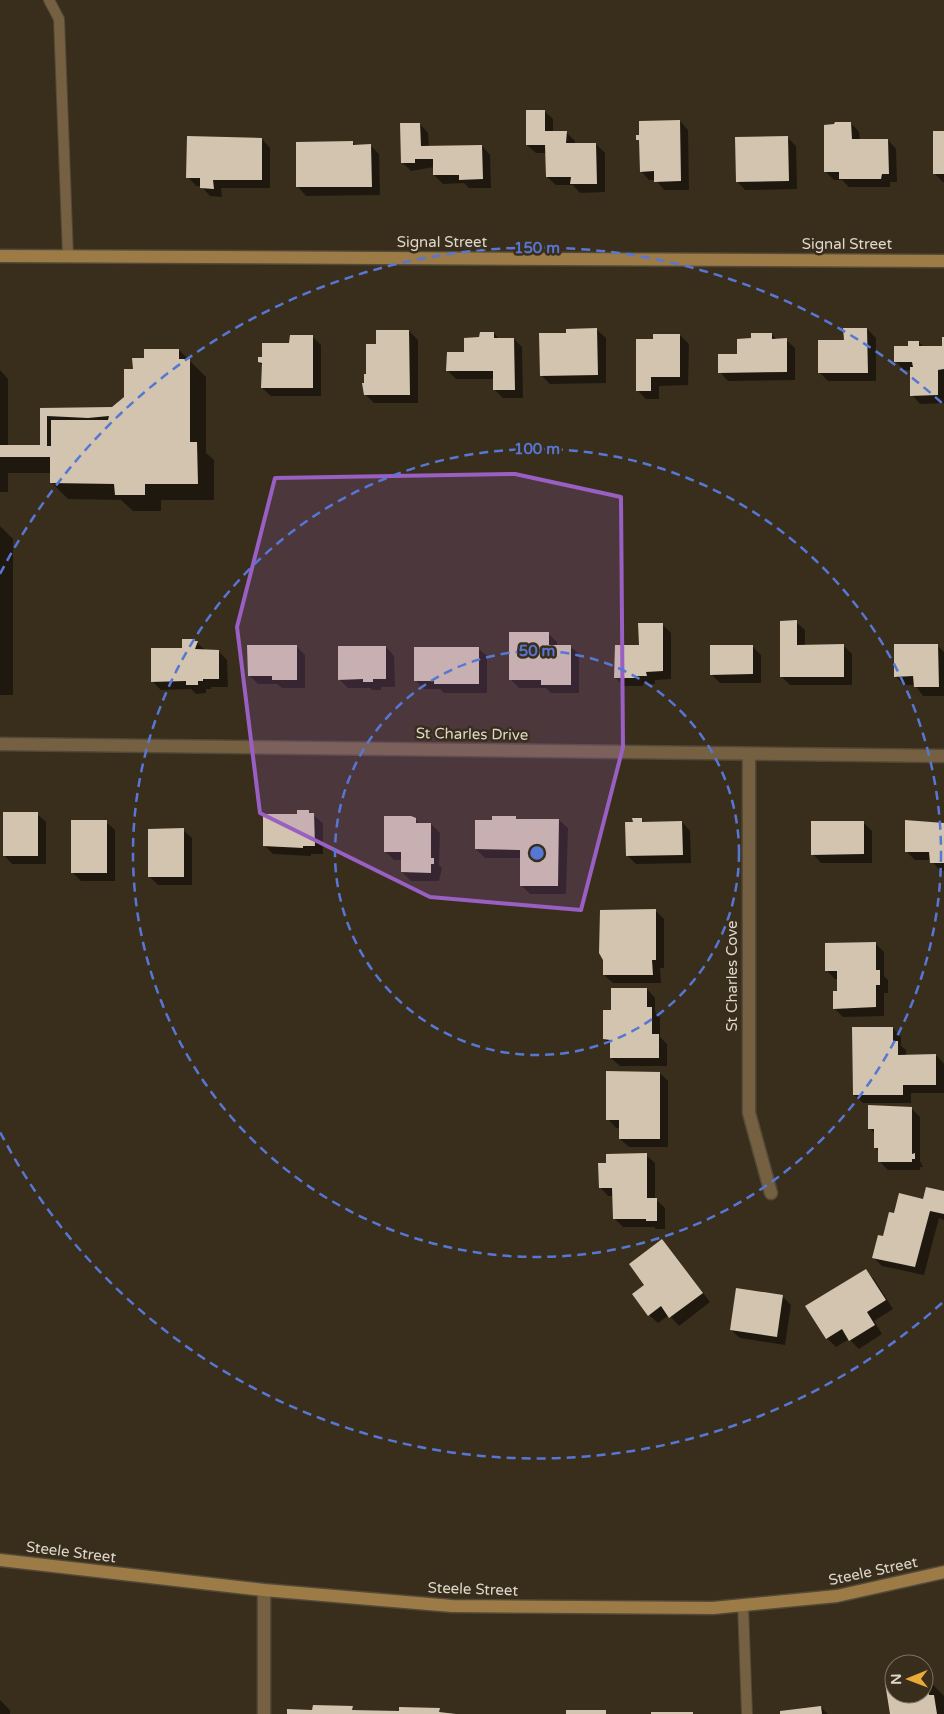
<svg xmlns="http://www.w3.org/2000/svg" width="944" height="1714" viewBox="0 0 944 1714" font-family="'Varela Round',sans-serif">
<rect width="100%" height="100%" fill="#392e1c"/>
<g fill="#0007">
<polygon points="544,111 553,119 553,132 566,132 575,141 575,144 596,144 605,153 605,192 580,193 573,185 556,185 547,177 547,153 536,153 527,145"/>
<polygon points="680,121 688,130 689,190 664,190 656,180 649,180 641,171 640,142 638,139"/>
<polygon points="851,123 859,132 860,140 888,140 896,149 897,182 890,182 890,187 849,187 842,180 834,180 825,171"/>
<polygon points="420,124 428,133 429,147 482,146 490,155 491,188 469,188 464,183 443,184 434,175 434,167 411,171 402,162"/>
<polygon points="944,132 944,182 943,182 934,173"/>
<polygon points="787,137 796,146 797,189 745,190 737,181"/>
<polygon points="262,139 270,148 270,188 221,188 222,197 210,196 201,186 196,186 188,177"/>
<polygon points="352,142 356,146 371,146 379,154 380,195 306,196 298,187"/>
<polygon points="867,329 876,338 876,381 828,381 819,372 845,342"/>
<polygon points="597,330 606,338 606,383 550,384 541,375 567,334"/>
<polygon points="409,331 418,340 418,403 374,403 365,394 366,384 377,345"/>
<polygon points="494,333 499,339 514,339 522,347 523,398 503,398 495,390 495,379 456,379 448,371 481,339"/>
<polygon points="772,334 777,340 786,340 795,348 795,380 728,381 720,372 753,339"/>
<polygon points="680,335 689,344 688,385 659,386 659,399 646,399 637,390 654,340"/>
<polygon points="312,336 321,345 321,396 271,396 262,388 263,366 259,362 290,344"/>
<polygon points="944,338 944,403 920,404 912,395 911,370 904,370 895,361 909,347 919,342 924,347 943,347"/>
<polygon points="179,350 206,377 206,453 214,460 214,500 161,500 161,511 133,511 121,500 68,499 52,483 52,473 8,473 8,492 0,492 0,370 8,379 8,446 41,446 41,409 112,409 125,397 134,370 145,359"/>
<polygon points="0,526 13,539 13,695 0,695"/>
<polygon points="796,622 805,630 805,646 843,645 852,654 852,685 790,685 782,677"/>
<polygon points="662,624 671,633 671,679 655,680 655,684 643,684 643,686 624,686 615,678 640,646"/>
<polygon points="548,633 557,642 557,646 570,646 579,654 579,693 551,693 546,688 519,688 510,679"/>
<polygon points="194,640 206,651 219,652 227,660 228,687 211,687 211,689 206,689 206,693 196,694 191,689 161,690 152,681"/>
<polygon points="937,645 944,652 944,696 923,696 915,685 904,685 895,676"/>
<polygon points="296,646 305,655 305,688 282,688 277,684 258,684 249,675"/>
<polygon points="752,646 761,655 761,683 720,683 711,674"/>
<polygon points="386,647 394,656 395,687 381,687 381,690 373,690 370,688 348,688 339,679"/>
<polygon points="478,648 487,656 487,693 444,693 440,689 424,689 415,680"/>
<polygon points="308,811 323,823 323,854 311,854 311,856 273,854 264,845 299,815"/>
<polygon points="37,814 46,822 46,864 12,864 4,855"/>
<polygon points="493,818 559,820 568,828 566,894 530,894 522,886 521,858 485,858 476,849 493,821"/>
<polygon points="415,819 420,824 431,824 440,833 439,865 442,868 439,881 411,881 402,872 402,860 394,860 385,851"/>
<polygon points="641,820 645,823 682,822 690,831 691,863 636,864 627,855 634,823"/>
<polygon points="106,822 115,830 115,881 81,881 73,873"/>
<polygon points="863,822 872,831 872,863 821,863 813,854"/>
<polygon points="944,824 944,871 940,871 931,860 915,860 907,852"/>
<polygon points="183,830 192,838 192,885 158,885 149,876"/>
<polygon points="655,910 664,919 664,968 660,968 661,983 613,983 604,975"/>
<polygon points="875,943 884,952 884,976 888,980 888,993 884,993 884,1016 843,1017 835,1009 838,979 835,979 827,971"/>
<polygon points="647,989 655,998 655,1012 660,1017 660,1037 667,1044 667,1066 620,1066 611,1058 612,1046 604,1039 612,1011"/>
<polygon points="893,1028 901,1037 901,1046 906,1050 906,1056 936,1055 944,1064 944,1093 911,1093 911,1103 863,1103 854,1095"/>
<polygon points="660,1073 668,1081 668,1147 629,1147 620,1139 620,1128 616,1128 608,1119"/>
<polygon points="911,1108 920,1117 920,1161 923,1167 920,1167 920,1170 888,1170 879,1161 879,1152 875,1147 875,1134 870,1128"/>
<polygon points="646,1155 655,1163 655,1199 665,1208 665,1229 656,1229 654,1227 623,1227 614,1218 614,1196 608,1196 600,1187 608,1164"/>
<polygon points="944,1192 944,1220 939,1218 924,1275 882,1266 873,1257 895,1215"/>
<polygon points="662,1240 710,1302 679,1326 669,1315 658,1323 649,1315 645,1285"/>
<polygon points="866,1271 874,1279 893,1309 874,1321 882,1334 859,1349 849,1339 836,1347 827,1338 807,1306"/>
<polygon points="783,1297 791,1305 785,1345 740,1338 731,1330"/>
<polygon points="926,1678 944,1696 944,1714 891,1714 894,1683 894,1694 924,1694 924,1679"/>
<polygon points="0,1700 10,1710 10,1714 0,1714"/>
<polygon points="821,1707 828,1714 781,1714"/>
</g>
<g fill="#d2c4ae" fill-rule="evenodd">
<polygon points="526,110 545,110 545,131 567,131 566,143 596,143 597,184 570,184 571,177 546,177 545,145 526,145"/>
<polygon points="680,120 681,181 654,182 654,171 640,172 639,140 636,140 636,135 639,135 639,121"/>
<polygon points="835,122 851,122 852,139 888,139 889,174 882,174 881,179 839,179 839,172 824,172 824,125 834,124"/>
<polygon points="400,123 420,123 421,146 482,145 483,179 459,180 459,175 433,175 433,159 415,159 415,163 401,163"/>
<rect x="933" y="131" width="11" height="43"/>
<polygon points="187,136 262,138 262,180 213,180 214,189 200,188 200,178 186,178"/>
<polygon points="788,136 789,181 736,182 735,137"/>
<polygon points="353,141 353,145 371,144 372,187 296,187 296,142"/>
<polygon points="597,328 598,375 540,376 539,333 566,333 566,329"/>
<polygon points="843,328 867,328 868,373 818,373 818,340 844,340"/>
<polygon points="376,330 409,330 410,395 364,395 362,383 364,383 364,374 366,374 366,344 376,344"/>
<polygon points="480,332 494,332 494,338 514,338 515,390 493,390 493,371 446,371 447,352 464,352 464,338 479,337"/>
<polygon points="751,333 772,333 772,339 787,338 787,372 718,373 718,354 737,354 737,339 751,338"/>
<polygon points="653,334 680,334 680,377 651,377 651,391 636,391 636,339 653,339"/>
<polygon points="290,335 313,335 313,388 261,388 262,363 258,362 258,357 262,357 262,343 289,343"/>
<polygon points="942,337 944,337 944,369 938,370 938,395 910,396 910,367 913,367 912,362 894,362 894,346 908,346 908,341 919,341 919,346 942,346"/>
<path d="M 144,349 L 179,349 L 179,359 L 190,359 L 190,442 L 197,442 L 198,484 L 145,484 L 145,495 L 115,495 L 114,484 L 50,483 L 50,457 L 0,457 L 0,445 L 40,445 L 40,408 L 112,407 L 124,397 L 124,369 L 133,369 L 132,358 L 144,358 ZM 47,416 L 88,418 L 109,416 L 108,420 L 51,420 L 51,446 L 47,446 Z"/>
<polygon points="797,620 797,645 844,644 844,677 780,677 780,621"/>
<polygon points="638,623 663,623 663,671 646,672 647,676 635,676 635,678 614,678 615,645 639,645"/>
<polygon points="509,632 549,632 549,645 571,645 571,685 541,685 541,680 509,680"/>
<polygon points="182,639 195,639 195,641 198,641 195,649 219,650 219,679 203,679 203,681 198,681 198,685 186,685 186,681 151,682 151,648 182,648"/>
<polygon points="894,644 938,644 939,687 914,687 913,676 894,677"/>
<polygon points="247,645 297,645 297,680 272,680 272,676 248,676"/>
<polygon points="710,645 753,645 753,674 710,675"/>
<polygon points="338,646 386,646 386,679 373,679 373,682 363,682 363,679 338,680"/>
<polygon points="414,647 479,647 479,684 434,684 434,681 414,681"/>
<polygon points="297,810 309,810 309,813 314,813 315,846 303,846 303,848 263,846 263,814 297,814"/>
<rect x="3" y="812" width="35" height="44"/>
<polygon points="384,816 411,816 416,818 416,823 431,823 431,858 434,858 434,864 431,864 431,873 401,872 401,852 384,852"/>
<polygon points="492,816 516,816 516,819 559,819 558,886 520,886 520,850 475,849 475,820 492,820"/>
<polygon points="632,818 642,818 642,822 682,821 683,855 626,856 625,822 633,822"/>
<rect x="71" y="820" width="36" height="53"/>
<polygon points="905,820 944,823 944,863 930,863 929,852 905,852"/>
<polygon points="811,821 864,821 864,854 811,855"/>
<polygon points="184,828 184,877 148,877 148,829"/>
<polygon points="656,909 656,960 652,960 653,975 603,975 603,960 599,953 600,910"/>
<polygon points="876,942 876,970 880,970 880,985 876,985 876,1007 833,1009 833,991 837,991 837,971 825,971 825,943"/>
<polygon points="611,988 647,988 647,1007 652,1007 652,1034 659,1034 659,1058 610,1058 610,1040 603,1039 603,1010 611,1010"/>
<polygon points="852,1027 893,1027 893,1041 898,1041 898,1055 936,1054 936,1085 903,1085 903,1095 853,1095"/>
<polygon points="606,1071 660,1072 660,1139 619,1139 619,1120 606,1120"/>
<polygon points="868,1105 912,1107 912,1154 915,1153 915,1159 912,1159 912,1162 878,1162 878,1148 874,1148 874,1129 868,1129"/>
<polygon points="647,1153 647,1198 657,1198 657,1221 646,1221 646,1219 613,1219 612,1188 599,1188 598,1163 606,1163 606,1154"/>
<polygon points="926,1187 944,1191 944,1214 930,1211 915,1267 872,1258 878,1235 883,1236 889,1212 894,1213 899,1193 923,1199"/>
<polygon points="662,1239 703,1293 669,1318 661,1306 648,1316 632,1294 644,1285 629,1264"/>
<polygon points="866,1269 886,1300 867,1312 875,1325 849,1341 842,1329 826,1339 805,1306"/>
<polygon points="736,1288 783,1295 777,1337 730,1330"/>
<polygon points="924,1677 926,1677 929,1695 934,1695 937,1714 890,1714 885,1683 894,1682 894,1694 924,1694"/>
<polygon points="313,1705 353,1706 352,1710 399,1711 399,1707 440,1708 439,1712 456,1714 287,1714 287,1709 312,1710"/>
<polygon points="821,1706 822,1714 780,1714 780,1711"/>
<rect x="566" y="1710" width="40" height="4"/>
<rect x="651" y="1712" width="42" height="2"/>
</g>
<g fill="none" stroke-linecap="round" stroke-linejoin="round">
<g stroke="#534938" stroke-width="12">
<g id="lane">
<polyline points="49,0 59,19 68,256"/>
<polyline points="743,1605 747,1714"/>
</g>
</g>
<g stroke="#534938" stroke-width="15">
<g id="street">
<polyline points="0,744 944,756"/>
<polyline points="749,755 749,1113 771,1193"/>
<polyline points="264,1714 264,1590"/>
</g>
</g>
<g stroke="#534938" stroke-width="15">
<g id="secondary">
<polyline points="0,256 944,261"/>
<polyline points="0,1560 264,1590 452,1606 713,1608 837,1596 944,1572"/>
</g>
</g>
<use href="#lane" stroke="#756141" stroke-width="10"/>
<use href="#street" stroke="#756141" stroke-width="12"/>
<use href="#secondary" stroke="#9c7b47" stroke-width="12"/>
</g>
<path fill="#995fc3" fill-opacity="0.2" stroke="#995fc3" stroke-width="4" stroke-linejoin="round" d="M 515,474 L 621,497 L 623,747 L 581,910 L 430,897 L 260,813 L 237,627 L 275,478 Z"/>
<g fill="none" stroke="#5777d4" stroke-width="2.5" stroke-dasharray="9 6">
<circle cx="537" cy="853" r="202"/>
<circle cx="537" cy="853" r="404"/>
<path d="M942 1303A605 605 0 0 1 0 1132M0 574A605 605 0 0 1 942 403"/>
</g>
<g text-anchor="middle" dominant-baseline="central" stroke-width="5" stroke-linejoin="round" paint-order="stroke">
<g font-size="15" fill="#ded7cc" stroke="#392e1c">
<text x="442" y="242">Signal Street</text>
<text x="847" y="244">Signal Street</text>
<text transform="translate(472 734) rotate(1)">St Charles Drive</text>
<text transform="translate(732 976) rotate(-90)">St Charles Cove</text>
<text transform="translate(71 1552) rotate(7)">Steele Street</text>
<text transform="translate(873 1571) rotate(-12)">Steele Street</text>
<text transform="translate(473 1589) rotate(2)">Steele Street</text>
</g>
</g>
<circle cx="537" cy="853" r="8" fill="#5777d4" stroke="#392e1c" stroke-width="2.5"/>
<g font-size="15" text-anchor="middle" font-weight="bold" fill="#5777d4" stroke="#392e1c" stroke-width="5" stroke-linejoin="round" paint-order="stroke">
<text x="537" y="253">150 m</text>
<text x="537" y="454">100 m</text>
<text x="537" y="656">50 m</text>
</g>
<g transform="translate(909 1679) rotate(269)"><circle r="24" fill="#392e1c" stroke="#7b7262"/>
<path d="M0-4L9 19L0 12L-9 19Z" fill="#eaaa38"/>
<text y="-8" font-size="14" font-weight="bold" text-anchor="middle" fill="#ded7cc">N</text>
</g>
</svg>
